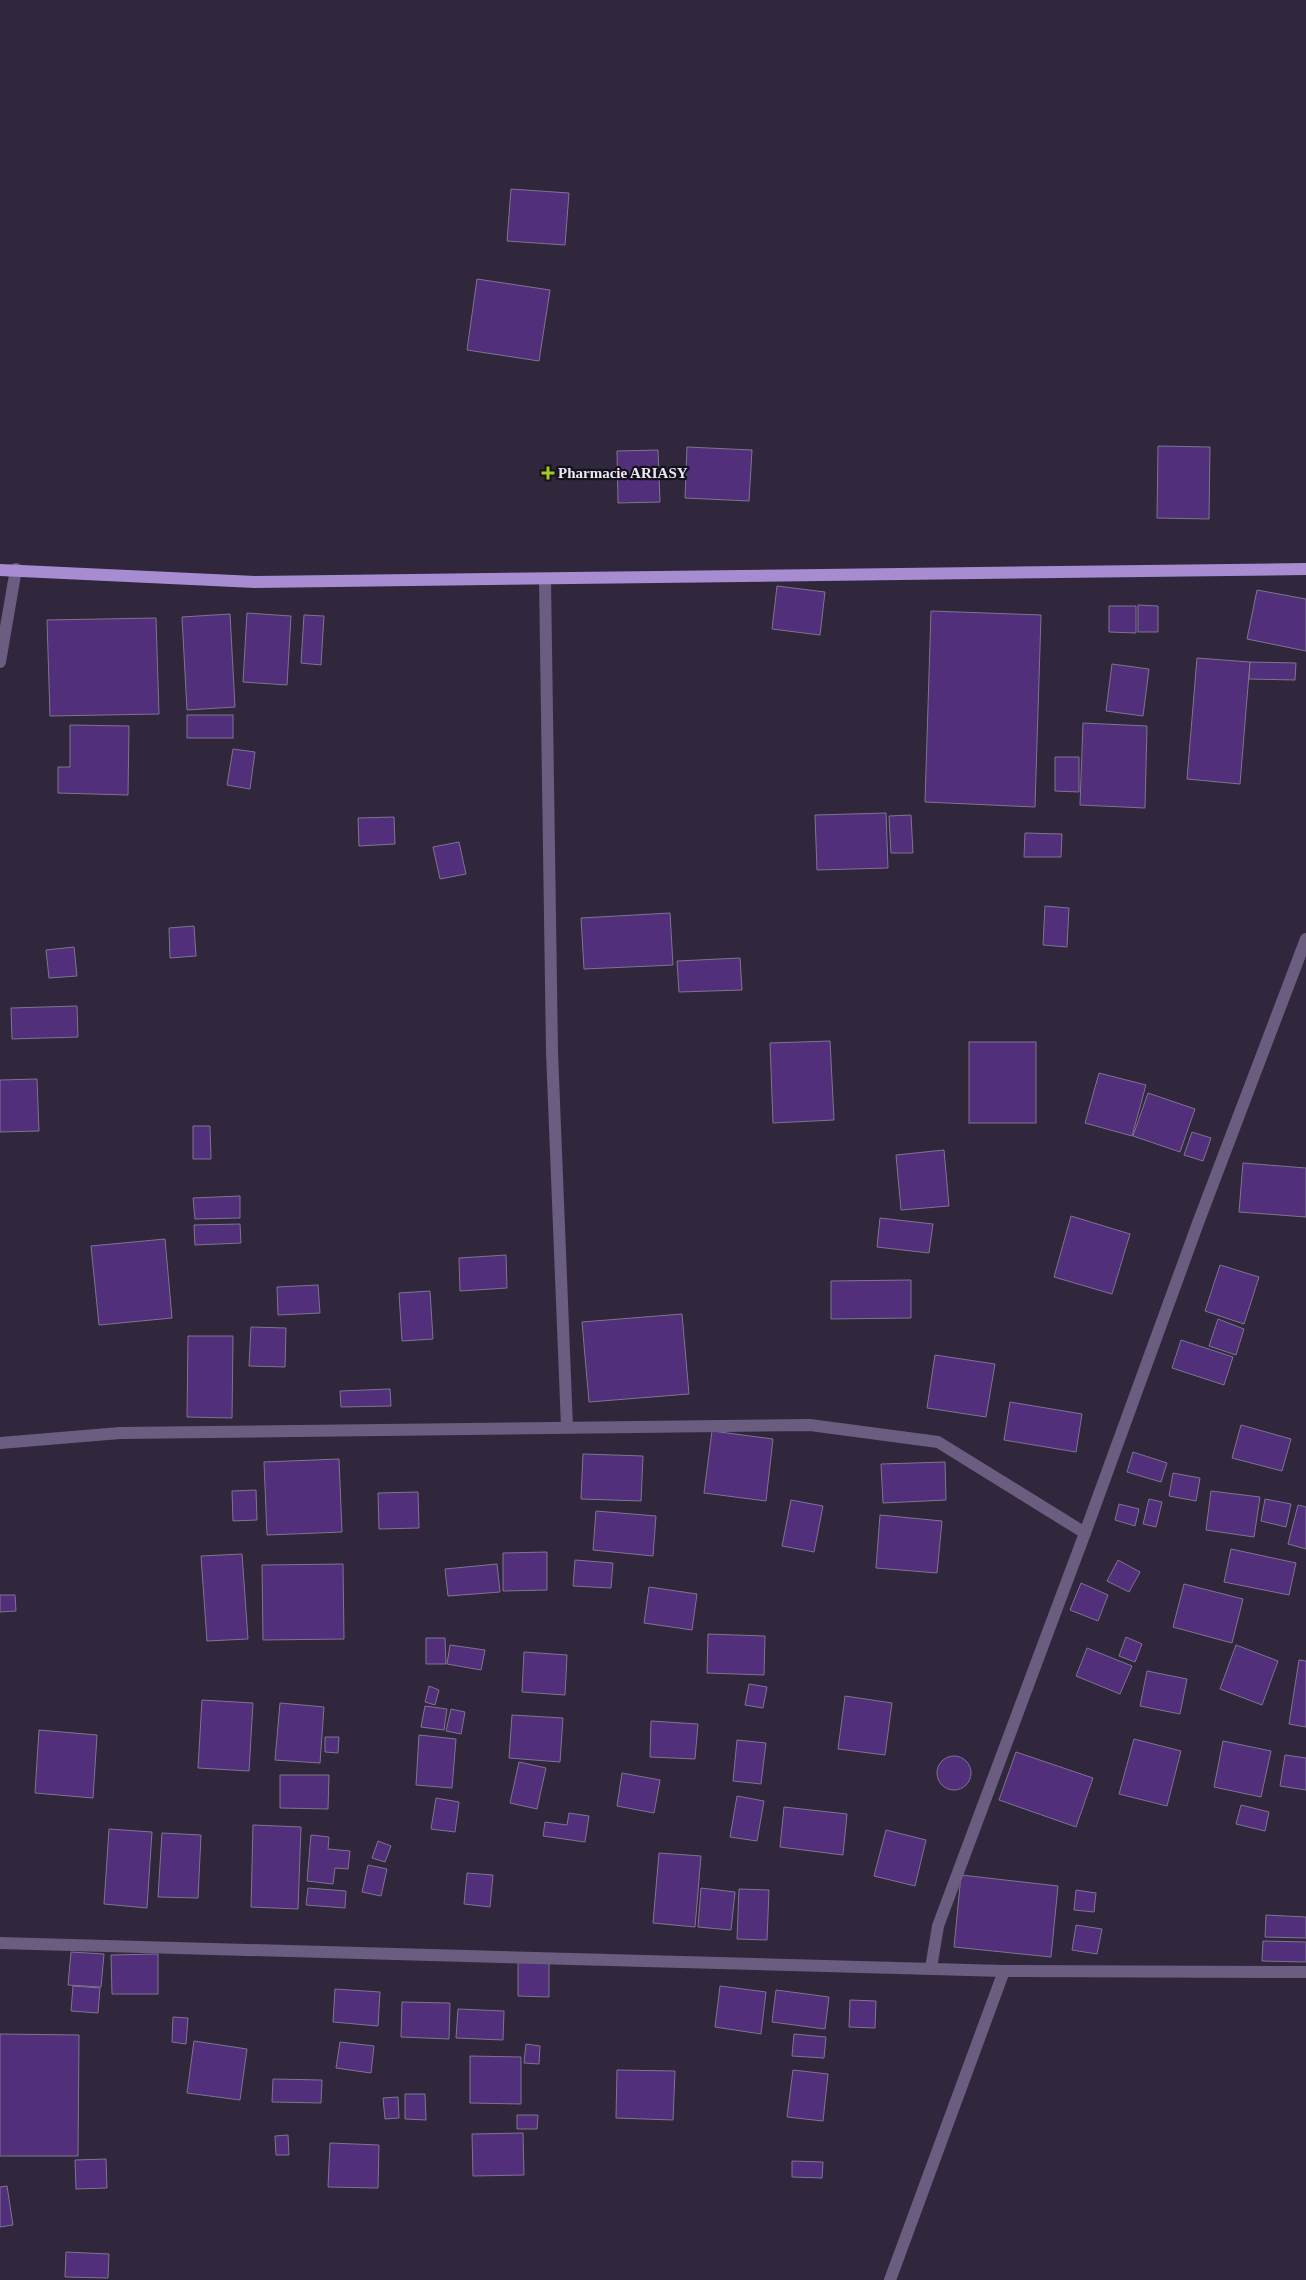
<svg xmlns="http://www.w3.org/2000/svg" width="1306" height="2280" viewBox="0 0 1306 2280" font-family="'Times New Roman',serif">
<rect width="100%" height="100%" fill="#30273d"/>
<g fill="#512f7a" stroke="#7e748f">
<polygon points="511,189 569,193 565,245 507,241"/>
<polygon points="477,279 550,290 539,361 467,350"/>
<polygon points="1158,446 1210,447 1209,519 1157,518"/>
<polygon points="687,447 752,450 749,501 685,498"/>
<polygon points="658,450 660,502 618,503 617,451"/>
<polygon points="777,586 825,592 820,635 772,629"/>
<polygon points="1257,590 1306,599 1306,651 1247,639"/>
<polygon points="1138,605 1158,606 1158,632 1138,632"/>
<polygon points="1109,606 1136,606 1136,633 1109,632"/>
<polygon points="931,611 1041,615 1035,807 925,802"/>
<polygon points="247,613 291,616 287,685 243,682"/>
<polygon points="230,614 235,707 187,710 182,617"/>
<polygon points="304,615 324,616 321,665 301,663"/>
<polygon points="156,618 159,714 50,716 47,620"/>
<polygon points="1197,658 1250,662 1240,784 1187,779"/>
<polygon points="1250,662 1296,663 1295,680 1249,679"/>
<polygon points="1112,664 1149,669 1143,716 1106,711"/>
<rect x="187" y="715" width="46" height="23"/>
<polygon points="1083,723 1147,726 1145,808 1080,805"/>
<polygon points="70,725 129,726 128,795 58,793 58,767 70,767"/>
<polygon points="233,749 255,752 250,789 227,785"/>
<polygon points="1055,757 1079,757 1079,792 1055,791"/>
<polygon points="886,813 888,868 817,870 815,815"/>
<polygon points="911,815 913,853 891,853 889,816"/>
<polygon points="394,817 395,844 359,846 358,818"/>
<polygon points="1025,833 1062,834 1061,857 1024,857"/>
<polygon points="459,842 466,874 440,879 433,847"/>
<polygon points="1045,906 1069,908 1067,947 1043,945"/>
<polygon points="670,913 673,965 584,969 581,918"/>
<polygon points="194,926 196,956 170,958 169,928"/>
<polygon points="74,947 77,976 49,978 46,950"/>
<polygon points="740,958 742,990 679,992 677,961"/>
<polygon points="77,1006 78,1037 12,1039 11,1008"/>
<polygon points="830,1041 834,1120 773,1123 770,1043"/>
<rect x="969" y="1042" width="67" height="81"/>
<polygon points="1099,1073 1146,1085 1132,1136 1085,1123"/>
<polygon points="37,1079 39,1131 0,1132 0,1080"/>
<polygon points="1148,1093 1195,1109 1180,1152 1133,1136"/>
<polygon points="193,1126 210,1126 211,1159 193,1159"/>
<polygon points="1192,1132 1211,1138 1203,1161 1184,1155"/>
<polygon points="944,1150 949,1206 901,1210 896,1155"/>
<polygon points="1243,1163 1306,1168 1306,1217 1239,1212"/>
<polygon points="240,1196 240,1218 195,1219 193,1198"/>
<polygon points="1071,1216 1130,1234 1112,1294 1054,1277"/>
<polygon points="880,1218 933,1224 929,1253 877,1247"/>
<polygon points="240,1224 241,1243 195,1245 194,1225"/>
<polygon points="165,1239 172,1318 99,1325 91,1246"/>
<polygon points="506,1255 507,1288 460,1291 459,1258"/>
<polygon points="1220,1265 1259,1277 1244,1324 1205,1311"/>
<polygon points="911,1280 911,1318 831,1319 831,1281"/>
<polygon points="318,1285 320,1313 278,1315 277,1287"/>
<polygon points="430,1291 433,1339 402,1341 399,1293"/>
<polygon points="682,1314 689,1394 589,1402 582,1322"/>
<polygon points="1218,1319 1244,1329 1236,1355 1209,1346"/>
<polygon points="251,1327 286,1328 285,1367 249,1366"/>
<polygon points="188,1336 233,1336 232,1418 187,1417"/>
<polygon points="1181,1340 1233,1357 1224,1385 1172,1368"/>
<polygon points="935,1355 995,1364 986,1417 927,1408"/>
<polygon points="390,1389 391,1406 341,1407 340,1391"/>
<polygon points="1010,1402 1082,1414 1076,1452 1004,1440"/>
<polygon points="1241,1425 1291,1439 1282,1471 1232,1458"/>
<polygon points="712,1431 773,1439 766,1501 704,1493"/>
<polygon points="1133,1452 1167,1463 1161,1482 1127,1472"/>
<polygon points="583,1454 643,1456 641,1501 581,1499"/>
<polygon points="339,1459 342,1532 267,1535 264,1462"/>
<polygon points="945,1462 946,1500 883,1503 881,1464"/>
<polygon points="1173,1473 1200,1478 1196,1501 1169,1496"/>
<polygon points="256,1490 257,1520 233,1521 232,1491"/>
<polygon points="1211,1491 1260,1497 1254,1537 1206,1530"/>
<polygon points="418,1492 419,1528 379,1529 378,1493"/>
<polygon points="1149,1499 1162,1502 1156,1527 1143,1524"/>
<polygon points="1265,1499 1291,1504 1286,1527 1261,1521"/>
<polygon points="791,1500 823,1506 814,1552 782,1546"/>
<polygon points="1119,1504 1139,1509 1135,1526 1115,1520"/>
<polygon points="1298,1505 1306,1507 1306,1549 1288,1544"/>
<polygon points="596,1511 656,1516 653,1556 593,1550"/>
<polygon points="880,1515 942,1521 937,1573 876,1568"/>
<polygon points="1231,1549 1296,1563 1289,1595 1224,1582"/>
<polygon points="547,1552 547,1590 503,1591 503,1553"/>
<polygon points="242,1554 248,1639 207,1641 201,1556"/>
<polygon points="575,1560 613,1563 611,1588 573,1586"/>
<polygon points="1118,1560 1140,1572 1129,1592 1107,1581"/>
<polygon points="343,1564 344,1639 263,1640 262,1565"/>
<polygon points="497,1564 500,1592 448,1596 445,1569"/>
<polygon points="1081,1583 1108,1595 1098,1621 1070,1610"/>
<polygon points="1184,1584 1243,1599 1232,1643 1173,1627"/>
<polygon points="649,1587 697,1594 692,1630 644,1623"/>
<polygon points="0,1595 15,1595 16,1611 0,1612"/>
<polygon points="708,1634 765,1636 764,1675 707,1673"/>
<polygon points="1126,1637 1142,1644 1135,1662 1119,1656"/>
<polygon points="426,1638 445,1638 446,1664 426,1664"/>
<polygon points="450,1645 485,1650 481,1670 447,1664"/>
<polygon points="1236,1645 1278,1661 1262,1705 1220,1689"/>
<polygon points="1087,1648 1132,1666 1120,1694 1076,1676"/>
<polygon points="524,1652 567,1655 565,1695 522,1692"/>
<polygon points="1299,1660 1306,1661 1306,1727 1289,1724"/>
<polygon points="1147,1671 1187,1679 1180,1714 1140,1706"/>
<polygon points="749,1684 767,1687 763,1708 745,1705"/>
<polygon points="429,1686 439,1690 435,1705 425,1702"/>
<polygon points="845,1696 892,1703 885,1755 838,1749"/>
<polygon points="202,1700 253,1703 249,1771 198,1768"/>
<polygon points="280,1703 324,1707 320,1763 275,1760"/>
<polygon points="425,1706 447,1709 444,1730 421,1727"/>
<polygon points="451,1709 465,1712 461,1734 446,1731"/>
<polygon points="512,1715 563,1718 560,1762 509,1758"/>
<polygon points="651,1721 698,1724 695,1759 650,1757"/>
<polygon points="39,1730 97,1735 93,1798 35,1793"/>
<polygon points="419,1735 456,1739 452,1788 416,1785"/>
<polygon points="325,1737 339,1737 338,1753 325,1752"/>
<polygon points="1134,1739 1181,1751 1167,1806 1119,1794"/>
<polygon points="737,1740 766,1743 761,1784 733,1781"/>
<polygon points="1223,1741 1271,1751 1261,1797 1214,1787"/>
<polygon points="1016,1752 1093,1778 1076,1827 999,1800"/>
<polygon points="1285,1755 1306,1758 1306,1790 1280,1786"/>
<circle cx="954" cy="1773" r="17"/>
<polygon points="519,1762 546,1768 537,1809 510,1803"/>
<polygon points="622,1773 660,1780 654,1813 617,1806"/>
<polygon points="280,1775 329,1775 328,1809 280,1808"/>
<polygon points="737,1796 764,1801 757,1841 730,1837"/>
<polygon points="436,1798 459,1802 455,1832 431,1829"/>
<polygon points="1241,1805 1269,1812 1265,1831 1236,1824"/>
<polygon points="784,1807 847,1814 843,1855 780,1847"/>
<polygon points="569,1813 589,1816 585,1842 543,1836 545,1822 567,1825"/>
<polygon points="253,1825 301,1827 298,1909 251,1907"/>
<polygon points="109,1829 152,1832 147,1908 104,1904"/>
<polygon points="886,1830 926,1840 915,1886 874,1876"/>
<polygon points="162,1833 201,1835 198,1898 158,1897"/>
<polygon points="311,1835 329,1837 328,1849 350,1851 348,1869 335,1868 333,1884 307,1881"/>
<polygon points="378,1841 391,1846 385,1862 372,1858"/>
<polygon points="659,1853 701,1856 695,1927 653,1923"/>
<polygon points="368,1865 387,1869 381,1896 362,1892"/>
<polygon points="467,1873 493,1875 490,1907 464,1904"/>
<polygon points="961,1875 1058,1886 1051,1957 954,1947"/>
<polygon points="308,1888 346,1891 345,1908 306,1905"/>
<polygon points="701,1888 735,1892 731,1930 698,1927"/>
<polygon points="739,1889 769,1890 767,1940 737,1939"/>
<polygon points="1076,1890 1096,1893 1094,1912 1074,1910"/>
<polygon points="1266,1915 1306,1917 1306,1938 1265,1937"/>
<polygon points="1076,1925 1102,1929 1097,1954 1072,1950"/>
<polygon points="1263,1941 1306,1942 1306,1962 1262,1961"/>
<polygon points="71,1952 104,1954 101,1987 68,1985"/>
<polygon points="158,1954 158,1994 112,1994 111,1955"/>
<polygon points="518,1960 549,1960 549,1997 518,1996"/>
<polygon points="73,1986 100,1988 98,2013 71,2011"/>
<polygon points="720,1986 766,1992 761,2034 715,2027"/>
<polygon points="335,1989 380,1992 378,2026 333,2022"/>
<polygon points="776,1990 829,1997 825,2029 772,2022"/>
<polygon points="850,2000 876,2001 875,2028 849,2027"/>
<polygon points="402,2002 450,2003 449,2039 401,2037"/>
<polygon points="458,2009 504,2011 503,2040 456,2038"/>
<polygon points="173,2017 188,2018 186,2044 172,2042"/>
<polygon points="0,2034 79,2035 78,2156 0,2156"/>
<polygon points="794,2034 826,2037 824,2058 792,2056"/>
<polygon points="194,2041 247,2049 240,2100 187,2093"/>
<polygon points="340,2042 374,2046 371,2073 336,2068"/>
<polygon points="526,2044 540,2046 539,2064 524,2063"/>
<polygon points="470,2056 521,2057 521,2104 470,2103"/>
<polygon points="617,2070 675,2071 673,2120 616,2118"/>
<polygon points="793,2070 828,2074 823,2121 787,2117"/>
<polygon points="273,2079 322,2080 321,2103 272,2102"/>
<polygon points="405,2094 425,2094 426,2120 405,2119"/>
<polygon points="398,2097 399,2118 385,2119 383,2098"/>
<polygon points="517,2115 538,2115 537,2129 517,2129"/>
<polygon points="523,2133 524,2175 473,2176 472,2134"/>
<polygon points="288,2135 289,2155 276,2155 275,2136"/>
<polygon points="330,2143 379,2145 378,2188 328,2187"/>
<polygon points="106,2159 107,2188 76,2189 75,2160"/>
<polygon points="792,2161 823,2162 822,2178 792,2177"/>
<polygon points="7,2186 13,2225 0,2227 0,2187"/>
<polygon points="66,2252 109,2254 108,2278 65,2277"/>
</g>
<g fill="none" stroke-linecap="round" stroke-linejoin="round">
<g stroke="#6a5d7f" stroke-width="12">
<polyline points="545,579 552,1052 567,1427"/>
<polyline points="0,662 16,569"/>
<polyline points="0,1443 120,1433 810,1425 938,1442 1085,1533"/>
<polyline points="0,1943 1004,1971 1306,1972"/>
<polyline points="931,1968 938,1926 1085,1533 1198,1223 1306,939"/>
<polyline points="890,2280 1004,1971"/>
</g>
<polyline stroke="#a88cd2" stroke-width="12" points="0,570 255,582 1306,569"/>
</g>
<path fill="#a5c823" stroke="#16121c" stroke-width="2" d="M545.5 465.5h5v5h5v5h-5v5h-5v-5h-5v-5h5z"/>
<g text-anchor="middle" dominant-baseline="central" stroke-width="4.5" stroke-linejoin="round" paint-order="stroke">
<g font-size="15" font-weight="bold" fill="#ede7f6" stroke="#16121c" text-anchor="start">
<text x="558" y="473">Pharmacie ARIASY</text>
</g>
</g>
</svg>
